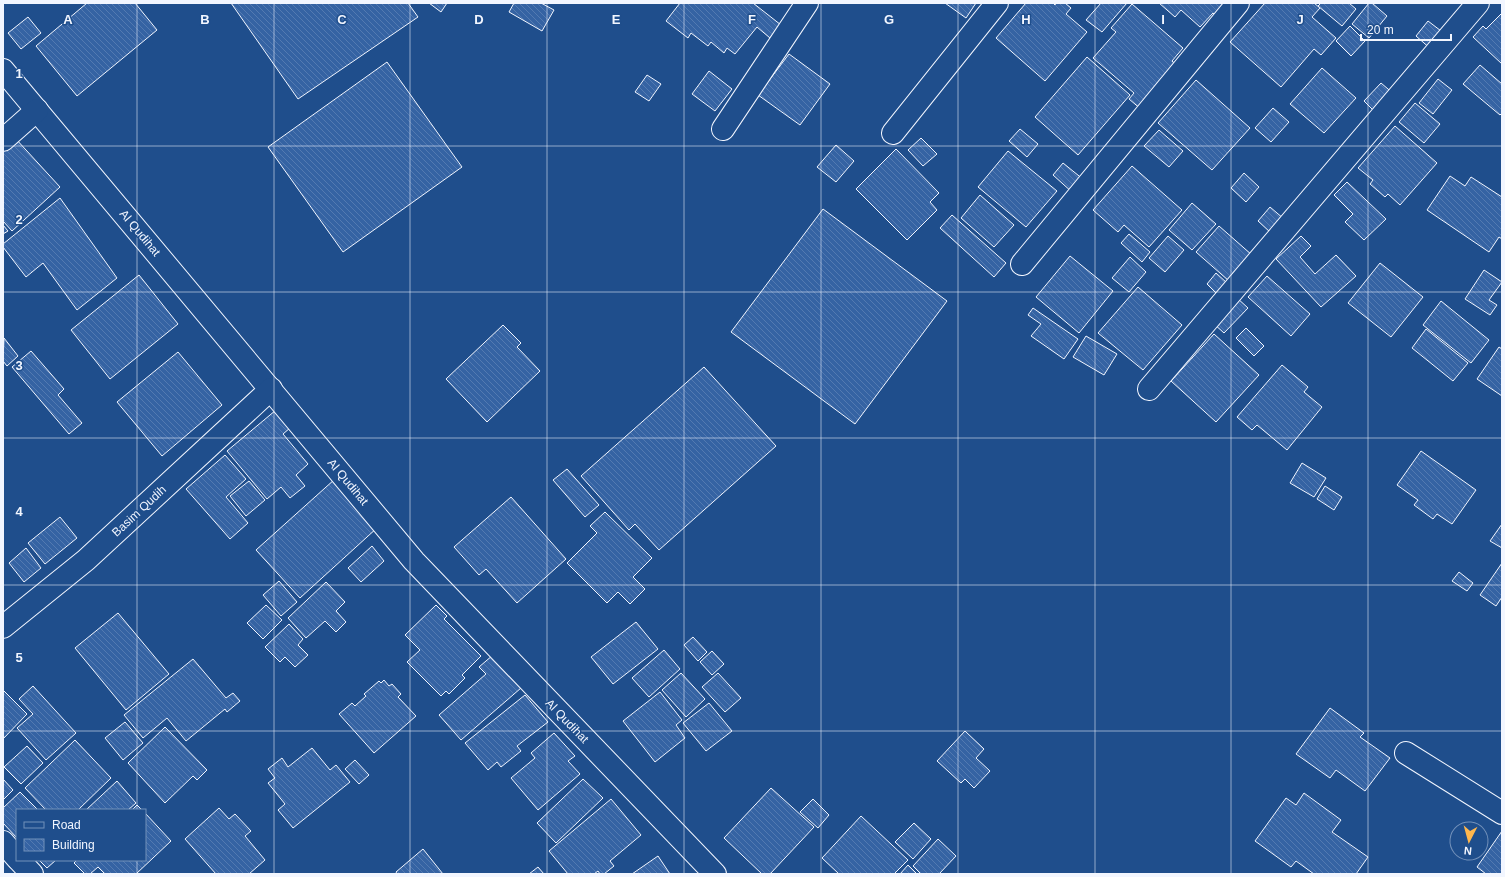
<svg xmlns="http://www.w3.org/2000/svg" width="1505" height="877" viewBox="0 0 1505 877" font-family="Helvetica,sans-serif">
<defs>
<pattern id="building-back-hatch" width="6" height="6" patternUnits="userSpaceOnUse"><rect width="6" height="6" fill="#3563a3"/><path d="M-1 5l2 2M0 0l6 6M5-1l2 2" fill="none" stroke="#537ab1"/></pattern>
</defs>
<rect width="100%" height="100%" fill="#1f4e8c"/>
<g fill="url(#building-back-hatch)" stroke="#f2f6ff">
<polygon points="87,3 135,3 157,30 77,96 36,46"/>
<polygon points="231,3 408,3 418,17 298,99"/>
<polygon points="429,3 447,3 441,12"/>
<polygon points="514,3 541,3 554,10 542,31 509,12"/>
<polygon points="680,3 753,3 781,25 770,38 757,27 735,54 727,48 724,53 711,42 708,46 691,33 688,38 666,21"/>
<polygon points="945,3 976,3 966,18"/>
<polygon points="1026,3 1053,3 1055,5 1056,3 1065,3 1071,8 1066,14 1087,32 1045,81 996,38"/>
<polygon points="1101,3 1127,3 1102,32 1086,20"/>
<polygon points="1159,3 1233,3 1219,18 1213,13 1200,27 1181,10 1175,17"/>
<polygon points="1265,3 1314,3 1320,8 1312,17 1336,38 1321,55 1314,49 1281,87 1230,42"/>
<polygon points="1321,3 1349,3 1356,9 1342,26 1318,6"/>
<polygon points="1369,3 1372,3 1387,16 1369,38 1352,24"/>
<polygon points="1132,4 1183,48 1172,61 1179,67 1142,110 1129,99 1134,93 1093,58 1116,32 1111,28"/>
<polygon points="1502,13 1502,64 1473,37 1483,26 1486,29"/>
<polygon points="28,17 41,33 21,49 8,33"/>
<polygon points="1428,21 1445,34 1432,50 1416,36"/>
<polygon points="1350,26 1365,41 1351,56 1336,41"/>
<polygon points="789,54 830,84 800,125 758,95"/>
<polygon points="1087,57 1130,95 1078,155 1035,117"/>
<polygon points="387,62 462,167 343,252 268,147"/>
<polygon points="1480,65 1502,84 1502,113 1500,115 1463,84"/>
<polygon points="1322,68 1356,98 1324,133 1290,104"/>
<polygon points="709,71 732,89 715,111 692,94"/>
<polygon points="647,75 661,84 649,101 635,92"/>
<polygon points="1438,79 1452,90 1433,114 1419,103"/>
<polygon points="1196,80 1250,128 1212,170 1158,123"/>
<polygon points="1381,83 1395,95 1377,114 1364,101"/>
<polygon points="1415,103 1440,124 1424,143 1399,122"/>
<polygon points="1273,108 1289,122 1271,142 1255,128"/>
<polygon points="1395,126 1437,163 1400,205 1388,194 1385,197 1370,184 1373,180 1358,168"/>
<polygon points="1020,129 1038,144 1027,157 1009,141"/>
<polygon points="1159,130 1183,151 1169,167 1144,146"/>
<polygon points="15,138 60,187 12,231 3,221 3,149"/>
<polygon points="921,138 937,154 923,166 908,150"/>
<polygon points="836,145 854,161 836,182 817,167"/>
<polygon points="896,149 939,193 930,202 937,210 907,240 856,189"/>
<polygon points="1008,151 1057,191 1026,227 978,187"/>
<polygon points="1063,163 1084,180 1073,193 1053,175"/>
<polygon points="1132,166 1182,210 1149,247 1124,225 1118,232 1093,210"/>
<polygon points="1244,173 1259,187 1246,202 1231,188"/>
<polygon points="1450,176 1465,186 1471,177 1502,197 1502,239 1499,237 1489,252 1427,210"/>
<polygon points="1347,182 1386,219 1364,240 1345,222 1353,214 1334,195"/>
<polygon points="980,195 1014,225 994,247 961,218"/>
<polygon points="60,198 117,278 77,310 43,263 26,277 3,247 3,244"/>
<polygon points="1192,203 1216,224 1192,250 1169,230"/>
<polygon points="1270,207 1284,219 1271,233 1258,221"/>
<polygon points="823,209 947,301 855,424 731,332"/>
<polygon points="952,215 1006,263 994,277 940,228"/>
<polygon points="3,225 8,231 3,234"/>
<polygon points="1219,226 1252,255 1229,281 1196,252"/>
<polygon points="1129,234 1150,252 1142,262 1121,243"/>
<polygon points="1168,236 1184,250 1165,272 1149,258"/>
<polygon points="1301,236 1311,246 1300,257 1315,274 1336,255 1356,276 1321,307 1276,259"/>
<polygon points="1070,256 1113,291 1079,333 1036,297"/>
<polygon points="1130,257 1146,272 1129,292 1112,278"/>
<polygon points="1380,263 1423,297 1391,337 1348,303"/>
<polygon points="1484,270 1502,282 1489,300 1497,305 1490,315 1465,299"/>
<polygon points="1216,273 1227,283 1217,294 1207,284"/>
<polygon points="139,275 178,324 110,379 71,330"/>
<polygon points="1267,276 1310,314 1291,336 1248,297"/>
<polygon points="1138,287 1182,325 1143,370 1098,333"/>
<polygon points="1236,297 1248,308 1224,333 1213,323"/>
<polygon points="1441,301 1489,340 1471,363 1423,325"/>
<polygon points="1033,308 1078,339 1064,359 1031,336 1041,324 1028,315"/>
<polygon points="503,325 521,343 517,347 540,371 487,422 446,379"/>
<polygon points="1246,328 1264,346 1254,356 1236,338"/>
<polygon points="1426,329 1468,363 1453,381 1412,348"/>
<polygon points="1214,334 1259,375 1216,422 1171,381"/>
<polygon points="1086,336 1117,354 1104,375 1073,357"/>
<polygon points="4,338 18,356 7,366 3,361"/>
<polygon points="1499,347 1502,349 1502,396 1477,379"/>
<polygon points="31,351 64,389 58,395 82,423 69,434 12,367"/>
<polygon points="178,352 222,405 162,456 117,402"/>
<polygon points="1282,365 1308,387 1304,392 1322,407 1287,450 1257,425 1252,430 1237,417"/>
<polygon points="704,367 776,446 659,550 635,524 629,530 581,476"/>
<polygon points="276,410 290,428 283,434 308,464 296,475 305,486 290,498 281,487 267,499 227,451"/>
<polygon points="1421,451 1476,490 1452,524 1437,514 1433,519 1414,505 1418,500 1397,485"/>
<polygon points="225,455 246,479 226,497 248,523 230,539 186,489"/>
<polygon points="1302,463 1326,478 1314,497 1290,483"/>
<polygon points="567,469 599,505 585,517 553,480"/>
<polygon points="335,479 378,527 300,598 256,550"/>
<polygon points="249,481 265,500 246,516 230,496"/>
<polygon points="1325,486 1342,497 1334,510 1317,499"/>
<polygon points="511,497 566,559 517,603 486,569 479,575 454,547"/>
<polygon points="605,512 652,558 633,577 645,589 630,604 618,592 607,603 567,563 597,533 590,526"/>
<polygon points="60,517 77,538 45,564 28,543"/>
<polygon points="1502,524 1502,548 1490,541"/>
<polygon points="372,546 384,561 361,582 348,568"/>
<polygon points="26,548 41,568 24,582 9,563"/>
<polygon points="1502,563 1502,597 1496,606 1480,595"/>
<polygon points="1459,572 1473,583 1467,591 1452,581"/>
<polygon points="279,581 297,602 281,616 263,595"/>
<polygon points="326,582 345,602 336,611 346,622 336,632 325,621 306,638 288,618"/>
<polygon points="266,605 282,620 263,639 247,623"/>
<polygon points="436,605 447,616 444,619 481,656 462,675 465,678 449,694 446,691 441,696 407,662 420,650 405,635"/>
<polygon points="118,613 169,674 126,710 75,648"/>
<polygon points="636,622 658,649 613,684 591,657"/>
<polygon points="289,624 303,639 298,645 308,655 295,667 285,657 280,662 265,647"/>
<polygon points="693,637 707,652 698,661 684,645"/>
<polygon points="664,650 680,669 649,697 632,678"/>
<polygon points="712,651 724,664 712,675 700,662"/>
<polygon points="493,655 521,688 461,740 439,715 486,674 479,667"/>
<polygon points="193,659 226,698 233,693 240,701 227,712 225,709 186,741 167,718 143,738 124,715"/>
<polygon points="681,673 705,699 686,717 662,690"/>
<polygon points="718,673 741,698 725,712 702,687"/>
<polygon points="384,680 389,686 392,684 401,694 398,697 416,716 374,753 339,714 352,703 355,706 366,696 364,694 379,681 381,683"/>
<polygon points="33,686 76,733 46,760 17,728 33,714 19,699"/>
<polygon points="3,690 27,714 3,739"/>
<polygon points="660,692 682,720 676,725 685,738 655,762 623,721"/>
<polygon points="525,695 548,722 517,746 521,751 501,767 497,762 488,770 465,743"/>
<polygon points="709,703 732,731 706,751 683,723"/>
<polygon points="1330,708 1364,733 1360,737 1390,758 1365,791 1336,770 1330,778 1296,754"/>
<polygon points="125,722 143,743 123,760 105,738"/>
<polygon points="165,727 207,770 197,780 193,776 165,803 128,763"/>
<polygon points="965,731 984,749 976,758 990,771 974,788 965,779 961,783 937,761"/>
<polygon points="554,733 575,756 568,761 580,774 538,810 511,778 535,758 531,753"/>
<polygon points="75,740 111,778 78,810 46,810 25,788"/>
<polygon points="27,746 43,763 21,784 4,767"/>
<polygon points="312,748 330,770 336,765 350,782 293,828 278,810 285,804 268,783 275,778 268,769 282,758 288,767"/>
<polygon points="355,760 369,775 359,784 345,769"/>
<polygon points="3,779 13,790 3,800"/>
<polygon points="583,779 603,798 556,843 537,823"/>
<polygon points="117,781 136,803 128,810 86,810"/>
<polygon points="771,788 814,827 770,874 762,874 724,838"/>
<polygon points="20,792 38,810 17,810 17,838 3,823 3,808"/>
<polygon points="1304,793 1341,820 1332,832 1368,857 1356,874 1314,874 1296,861 1291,867 1255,841 1286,798 1296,805"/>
<polygon points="611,799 641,835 610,861 614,866 604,874 600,874 598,871 594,874 568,874 549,851"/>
<polygon points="813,799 829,815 818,828 800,812"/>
<polygon points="137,805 142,810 132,810"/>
<polygon points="219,808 229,819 235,814 251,831 245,836 265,860 249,874 216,874 185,839"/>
<polygon points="145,813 171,841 136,874 105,874 98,867 90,874 85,874 74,863 77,860 145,860"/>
<polygon points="861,816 908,860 894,874 839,874 822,858"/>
<polygon points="914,823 931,839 913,859 895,842"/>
<polygon points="1502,831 1502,874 1486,874 1477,867"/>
<polygon points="938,839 956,856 939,874 921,874 913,866"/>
<polygon points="423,849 443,874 397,874 396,872"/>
<polygon points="658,856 670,874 632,874"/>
<polygon points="39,860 56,860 47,868"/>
<polygon points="908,865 917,874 900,874"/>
<polygon points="538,867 544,874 529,874"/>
</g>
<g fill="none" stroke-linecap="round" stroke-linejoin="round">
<g stroke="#f2f6ff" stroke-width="24">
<g id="minor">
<polyline points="3,70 414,561 715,874"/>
<polyline points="723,129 807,3"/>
<polyline points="893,133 997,3"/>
<polyline points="3,140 37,110"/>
<polyline points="1022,264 1238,3"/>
<polyline points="1149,389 1478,3"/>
<polyline points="3,627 86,560 271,389"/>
<polyline points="1406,753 1502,813"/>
<polyline points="3,842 17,858"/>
<polyline points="19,860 32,874"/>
</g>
</g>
<use href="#minor" stroke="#1f4e8c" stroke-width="22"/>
</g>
<path fill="none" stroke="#f2f6ff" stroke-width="1" stroke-opacity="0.55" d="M 137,3 L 137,810M 274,3 L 274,874M 410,3 L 410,874M 547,3 L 547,874M 684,3 L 684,874M 821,3 L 821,874M 958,3 L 958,874M 1095,3 L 1095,874M 1231,3 L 1231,874M 1368,3 L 1368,874M 3,146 L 1502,146M 3,292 L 1502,292M 3,438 L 1502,438M 3,585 L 1502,585M 3,731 L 1502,731M 137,860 L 137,874"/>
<g text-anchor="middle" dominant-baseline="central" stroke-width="3" stroke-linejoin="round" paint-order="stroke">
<g font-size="12" fill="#f2f6ff" stroke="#1f4e8c">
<text transform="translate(140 233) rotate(50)">Al Qudihat</text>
<text transform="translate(348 482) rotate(50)">Al Qudihat</text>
<text transform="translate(139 511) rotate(-43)">Basim Qudih</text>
<text transform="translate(567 721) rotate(46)">Al Qudihat</text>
</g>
</g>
<g font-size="13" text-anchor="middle" font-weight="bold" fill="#f2f6ff" stroke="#1f4e8c" stroke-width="3" stroke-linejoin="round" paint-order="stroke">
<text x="68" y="24">A</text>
<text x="205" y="24">B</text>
<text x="342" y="24">C</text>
<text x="479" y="24">D</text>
<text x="616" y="24">E</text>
<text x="752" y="24">F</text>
<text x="889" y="24">G</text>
<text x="1026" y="24">H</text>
<text x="1163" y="24">I</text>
<text x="1300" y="24">J</text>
<text x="19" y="78">1</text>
<text x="19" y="224">2</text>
<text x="19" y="370">3</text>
<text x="19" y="516">4</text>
<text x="19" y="662">5</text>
</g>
<rect width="1505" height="877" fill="none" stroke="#f2f6ff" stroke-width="8"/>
<rect x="16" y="809" width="130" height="52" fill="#1f4e8c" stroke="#7391ba"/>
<rect x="24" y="822" width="20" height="6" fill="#1f4e8c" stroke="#7391ba"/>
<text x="52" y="829" font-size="12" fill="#f2f6ff">Road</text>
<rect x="24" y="839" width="20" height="12" fill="url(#building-back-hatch)" stroke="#7391ba"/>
<text x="52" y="849" font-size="12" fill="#f2f6ff">Building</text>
<g transform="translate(1469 841) rotate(186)"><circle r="19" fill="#1f4e8c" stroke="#7391ba"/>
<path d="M0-3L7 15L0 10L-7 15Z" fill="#ffb74d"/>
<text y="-6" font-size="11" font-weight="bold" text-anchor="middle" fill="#f2f6ff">N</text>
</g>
<path d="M1361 34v6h90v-6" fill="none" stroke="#f2f6ff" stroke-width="2"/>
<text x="1367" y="34" font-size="12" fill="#f2f6ff" stroke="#1f4e8c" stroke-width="3" paint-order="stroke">20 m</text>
</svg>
